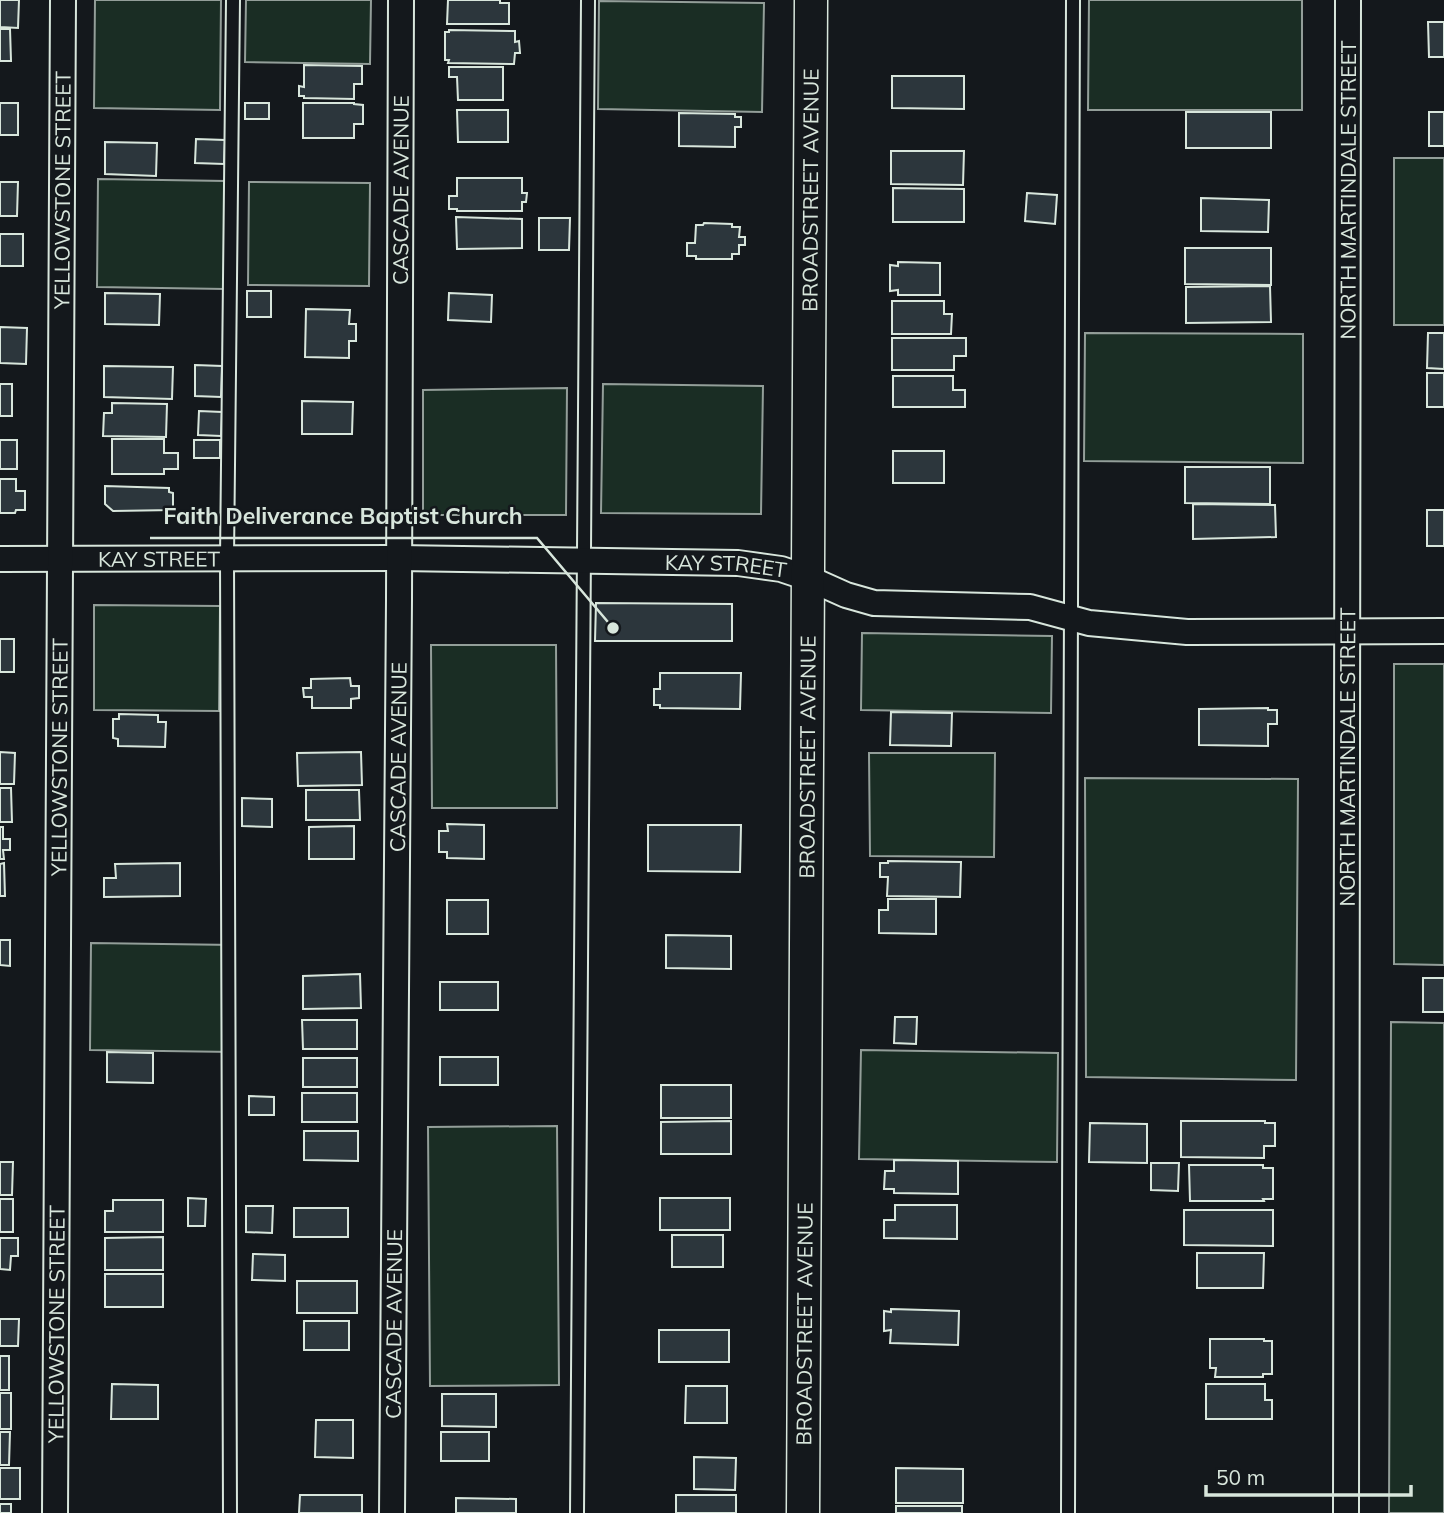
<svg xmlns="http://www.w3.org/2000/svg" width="1444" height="1513" viewBox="0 0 1444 1513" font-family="Mulish,sans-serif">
<rect width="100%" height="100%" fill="#14181c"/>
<g fill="#1a2d24" stroke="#939e99" stroke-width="2">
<polygon points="95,0 221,0 220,110 94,108"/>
<polygon points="246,0 371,0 370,64 245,62"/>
<polygon points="1089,0 1302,0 1302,110 1088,110"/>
<polygon points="599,1 764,3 762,112 598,109"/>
<rect x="1394" y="158" width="50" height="167"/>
<polygon points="98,179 226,181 225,289 97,287"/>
<polygon points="249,182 370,183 369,286 248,285"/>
<polygon points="1085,333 1303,334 1303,463 1084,461"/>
<polygon points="603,384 763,386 761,514 601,513"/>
<polygon points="567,388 566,515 423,515 423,390"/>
<polygon points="94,605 220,606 219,711 94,710"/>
<polygon points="862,633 1052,636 1051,713 861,710"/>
<polygon points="431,645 556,645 557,808 432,808"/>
<polygon points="1394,664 1444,664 1444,965 1394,964"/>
<polygon points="869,753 995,753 994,857 870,856"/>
<polygon points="1085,778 1298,779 1296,1080 1086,1077"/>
<polygon points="91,943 235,945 234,1052 90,1050"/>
<polygon points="1391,1022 1444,1023 1444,1513 1389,1513"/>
<polygon points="861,1050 1058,1053 1057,1162 859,1159"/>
<polygon points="557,1126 559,1385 430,1386 428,1127"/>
</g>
<g fill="#2c363c" stroke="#d8e6dc" stroke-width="2">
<polygon points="0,0 19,0 18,28 0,27"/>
<polygon points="448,0 500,0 500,3 509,3 509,24 447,24"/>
<polygon points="1428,22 1444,22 1444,57 1429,57"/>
<polygon points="0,29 10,29 11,61 0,61"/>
<polygon points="449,30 515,31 515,42 519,41 520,53 515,53 514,64 448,63 449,60 445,60 445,32 449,32"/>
<polygon points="304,65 362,66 362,84 354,84 354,99 304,98 304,96 299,96 299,86 304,87"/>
<polygon points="449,67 503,67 503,100 458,100 457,77 449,77"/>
<polygon points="892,76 964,76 964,109 892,108"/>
<rect x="0" y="103" width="18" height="32"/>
<rect x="245" y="103" width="24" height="16"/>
<polygon points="303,103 354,103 354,104 363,105 363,124 354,124 354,138 303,138"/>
<polygon points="457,110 508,110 508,142 458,142"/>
<rect x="1186" y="112" width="85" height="36"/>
<rect x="1429" y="112" width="15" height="34"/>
<polygon points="679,113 735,114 735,117 741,117 741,127 735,127 735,147 679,146"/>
<polygon points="196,139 225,140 224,164 195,163"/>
<polygon points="105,142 157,143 156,176 105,174"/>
<polygon points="891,151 964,151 963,185 891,184"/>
<polygon points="457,178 522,178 522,193 527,193 526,202 522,202 522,211 457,211 457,209 449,209 449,196 457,196"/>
<polygon points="0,182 18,182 17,216 0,216"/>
<polygon points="893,188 964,189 964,222 893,222"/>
<polygon points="1027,193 1057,195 1055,224 1025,221"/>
<polygon points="1201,198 1269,200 1268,232 1201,231"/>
<polygon points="456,217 522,219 522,248 457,249"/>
<polygon points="539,218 570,218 569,250 539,250"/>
<polygon points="704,223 732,224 732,227 740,227 739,237 745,237 745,245 739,245 739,254 732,254 732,259 696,259 696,256 687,256 687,243 695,243 696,225 703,225"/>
<rect x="0" y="234" width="23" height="32"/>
<polygon points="1185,248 1271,248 1271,285 1185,284"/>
<polygon points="898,262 940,263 940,295 898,295 898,290 890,291 890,265 898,266"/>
<polygon points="1270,286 1271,322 1186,323 1186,287"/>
<rect x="247" y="291" width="24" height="26"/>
<polygon points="105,293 160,294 159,325 105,324"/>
<polygon points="449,293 492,295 491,322 448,320"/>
<polygon points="892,301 944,301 944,314 952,314 951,334 892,334"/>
<polygon points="306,309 350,310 349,324 356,324 356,341 349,341 349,358 305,357"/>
<polygon points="0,327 27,328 26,364 0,363"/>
<polygon points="1428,333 1444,333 1444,369 1427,368"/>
<polygon points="892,338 966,338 966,356 954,356 954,370 892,370"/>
<polygon points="195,365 222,366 221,397 195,396"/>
<polygon points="104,366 173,367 172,399 104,397"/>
<rect x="1427" y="373" width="17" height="34"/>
<polygon points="893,376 953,376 953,390 965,390 965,407 893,407"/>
<rect x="0" y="384" width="12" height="32"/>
<polygon points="302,401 353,402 352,434 302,434"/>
<polygon points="112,403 167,404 166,437 103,436 104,413 112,413"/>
<polygon points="199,411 222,412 221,436 198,435"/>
<polygon points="112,439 164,439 164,453 178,453 178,469 164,469 164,474 112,474"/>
<rect x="0" y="440" width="17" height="29"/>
<rect x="194" y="440" width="26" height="18"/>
<rect x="893" y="451" width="51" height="32"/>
<polygon points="1185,467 1270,467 1270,504 1185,503"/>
<polygon points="0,479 16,479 16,491 25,491 25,510 16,510 15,513 0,513"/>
<polygon points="105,486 169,488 169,492 173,493 173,510 113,511 105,504"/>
<polygon points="1193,504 1275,505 1276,537 1193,539"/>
<rect x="1427" y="510" width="17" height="36"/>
<polygon points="596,603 732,604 732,641 595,641"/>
<rect x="0" y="639" width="14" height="33"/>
<polygon points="660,673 741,673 740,709 660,708 660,705 654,705 654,689 660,689"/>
<polygon points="350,678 351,686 359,686 359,698 351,699 351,708 312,708 312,697 304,697 303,688 311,688 311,679"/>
<polygon points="1268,708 1268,710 1277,710 1277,724 1268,724 1268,746 1199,745 1199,709"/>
<polygon points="891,712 952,713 951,746 890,745"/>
<polygon points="119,714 158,715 158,722 166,722 165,747 118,746 118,739 113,738 113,719 119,719"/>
<polygon points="0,752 15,753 14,784 0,784"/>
<polygon points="361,752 362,785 298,786 297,753"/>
<polygon points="0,788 11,788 12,822 0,822"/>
<polygon points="306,790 359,790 360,820 306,820"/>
<polygon points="242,798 272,799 272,827 242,826"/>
<polygon points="447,824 484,825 484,859 447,858 447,852 439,852 439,831 448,831"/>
<polygon points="648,825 741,825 740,872 648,871"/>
<polygon points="354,826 354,859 309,859 309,827"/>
<polygon points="0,827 3,827 3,839 10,839 10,850 3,850 4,859 0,859"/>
<polygon points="888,861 961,862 960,897 887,896 888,877 880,877 880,863 888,863"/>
<polygon points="4,863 5,896 0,896 0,864"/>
<polygon points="180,863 180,896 104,897 104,878 116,878 115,864"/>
<polygon points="888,899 936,899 936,934 879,933 879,910 888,910"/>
<rect x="447" y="900" width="41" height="34"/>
<polygon points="666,935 731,936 731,969 666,968"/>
<polygon points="0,940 10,940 10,966 0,965"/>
<polygon points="360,974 361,1008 303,1009 303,976"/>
<rect x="1423" y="978" width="21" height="34"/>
<rect x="440" y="982" width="58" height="28"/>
<polygon points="895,1017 917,1017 916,1044 894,1043"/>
<polygon points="302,1020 357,1020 357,1049 303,1049"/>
<polygon points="107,1052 153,1053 153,1083 107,1082"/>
<rect x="440" y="1057" width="58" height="28"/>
<rect x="303" y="1058" width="54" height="29"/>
<rect x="661" y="1085" width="70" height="33"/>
<rect x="302" y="1093" width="55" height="29"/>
<polygon points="249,1096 274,1097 274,1115 249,1115"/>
<polygon points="731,1121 731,1154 661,1154 661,1122"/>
<polygon points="1181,1121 1265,1121 1265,1123 1275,1123 1275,1146 1264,1146 1264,1158 1181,1157"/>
<polygon points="1090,1123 1147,1124 1147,1163 1089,1162"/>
<polygon points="304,1131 358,1131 358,1161 304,1160"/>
<polygon points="894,1160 958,1161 958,1194 894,1193 894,1189 884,1189 885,1171 894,1171"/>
<polygon points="0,1162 13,1162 12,1195 0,1195"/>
<polygon points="1151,1163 1179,1163 1178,1191 1151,1190"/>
<polygon points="1189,1165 1263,1165 1263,1168 1273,1168 1273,1199 1263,1199 1264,1201 1190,1201"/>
<polygon points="188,1198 206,1199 205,1226 188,1226"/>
<rect x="660" y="1198" width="70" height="32"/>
<rect x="0" y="1199" width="13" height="33"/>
<polygon points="113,1200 163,1200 163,1232 105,1232 105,1211 113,1211"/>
<polygon points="895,1205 957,1205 957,1239 884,1238 884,1220 895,1220"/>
<polygon points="246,1206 273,1206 272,1233 246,1232"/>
<rect x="294" y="1208" width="54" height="29"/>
<polygon points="1184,1210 1273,1210 1273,1246 1184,1245"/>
<rect x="672" y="1235" width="51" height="32"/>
<polygon points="163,1237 163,1270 105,1270 105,1238"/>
<polygon points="0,1238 18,1238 18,1256 11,1256 10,1270 0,1269"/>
<polygon points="1197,1253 1264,1253 1263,1288 1197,1288"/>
<polygon points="253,1254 285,1255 285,1281 252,1280"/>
<rect x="105" y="1274" width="58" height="33"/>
<rect x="297" y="1281" width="60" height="32"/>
<polygon points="891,1309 959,1311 958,1345 890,1343 891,1330 884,1331 884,1311 891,1312"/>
<polygon points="0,1319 19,1319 18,1346 0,1346"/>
<rect x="304" y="1321" width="45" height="29"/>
<rect x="659" y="1330" width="70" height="32"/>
<polygon points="1210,1339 1264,1339 1264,1341 1272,1341 1272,1374 1263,1374 1263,1377 1215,1377 1216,1368 1210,1368"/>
<rect x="0" y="1356" width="9" height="34"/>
<polygon points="112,1384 158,1385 158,1419 111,1419"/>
<polygon points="1206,1384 1265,1384 1265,1400 1272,1400 1272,1419 1206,1419"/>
<polygon points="686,1386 727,1386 727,1423 685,1423"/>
<rect x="0" y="1393" width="11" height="36"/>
<polygon points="442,1394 496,1394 496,1427 442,1426"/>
<polygon points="316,1420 353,1420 353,1458 315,1457"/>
<polygon points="0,1432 10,1432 9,1465 0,1465"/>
<rect x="441" y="1432" width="48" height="29"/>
<polygon points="694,1457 736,1458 735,1490 694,1489"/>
<rect x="0" y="1468" width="20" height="31"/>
<polygon points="896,1468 963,1469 963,1503 896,1503"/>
<polygon points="300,1495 362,1495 362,1513 299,1513"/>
<rect x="676" y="1495" width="60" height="18"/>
<polygon points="456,1498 516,1499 516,1513 456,1513"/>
<rect x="0" y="1504" width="11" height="9"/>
<rect x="896" y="1506" width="66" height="7"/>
</g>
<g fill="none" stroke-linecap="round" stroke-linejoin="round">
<g stroke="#d8e6dc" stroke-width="16">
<g id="service">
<polyline points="230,1513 227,558 233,0"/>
<polyline points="577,1513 588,0"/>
<polyline points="1068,1513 1073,0"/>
</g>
</g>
<g stroke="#d8e6dc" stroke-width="28">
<g id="minor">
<path id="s1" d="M 0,559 L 399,558 L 738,563 L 781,569 L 808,578 L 846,595 L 874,603 L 1030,607 L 1089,623 L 1187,632 L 1444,631"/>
<path id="s2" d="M 55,1513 L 63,0"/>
<path id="s3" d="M 392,1513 L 399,600 L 401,0"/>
<path id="s4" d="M 1346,1513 L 1348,0"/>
</g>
</g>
<g stroke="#d8e6dc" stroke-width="35">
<g id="tertiary">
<path id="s5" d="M 803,1513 L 811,0"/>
</g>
</g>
<use href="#service" stroke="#14181c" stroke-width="12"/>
<use href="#minor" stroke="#14181c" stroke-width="24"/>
<use href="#tertiary" stroke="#14181c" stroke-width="32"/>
</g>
<g text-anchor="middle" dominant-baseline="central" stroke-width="5" stroke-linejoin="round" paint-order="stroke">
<g font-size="21" fill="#d8e6dc" stroke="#14181c">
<text stroke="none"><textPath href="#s2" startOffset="1323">YELLOWSTONE STREET</textPath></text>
<text stroke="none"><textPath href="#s3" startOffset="1323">CASCADE AVENUE</textPath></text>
<text stroke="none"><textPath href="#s5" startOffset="1323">BROADSTREET AVENUE</textPath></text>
<text stroke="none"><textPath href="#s4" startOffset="1323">NORTH MARTINDALE STREET</textPath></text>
<text stroke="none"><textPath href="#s1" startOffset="159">KAY STREET</textPath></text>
<text stroke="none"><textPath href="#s1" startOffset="726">KAY STREET</textPath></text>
<text stroke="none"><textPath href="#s2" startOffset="756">YELLOWSTONE STREET</textPath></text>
<text stroke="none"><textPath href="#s3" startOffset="756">CASCADE AVENUE</textPath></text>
<text stroke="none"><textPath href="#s5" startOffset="756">BROADSTREET AVENUE</textPath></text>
<text stroke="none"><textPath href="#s4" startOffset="756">NORTH MARTINDALE STREET</textPath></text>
<text stroke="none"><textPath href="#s2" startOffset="189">YELLOWSTONE STREET</textPath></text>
<text stroke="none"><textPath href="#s3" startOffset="189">CASCADE AVENUE</textPath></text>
<text stroke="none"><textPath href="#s5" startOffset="189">BROADSTREET AVENUE</textPath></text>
</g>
</g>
<path fill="none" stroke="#d8e6dc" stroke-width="2.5" d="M613 628L537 538H150"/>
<circle fill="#d8e6dc" stroke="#14181c" stroke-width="2.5" cx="613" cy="628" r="7"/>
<g font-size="23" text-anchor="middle" font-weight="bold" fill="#d8e6dc" stroke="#14181c" stroke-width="5" stroke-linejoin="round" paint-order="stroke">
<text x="343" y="524">Faith Deliverance Baptist Church</text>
</g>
<path d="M1206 1485v10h205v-10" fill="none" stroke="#d8e6dc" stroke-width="3.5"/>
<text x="1216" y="1485" font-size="21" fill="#d8e6dc" stroke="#14181c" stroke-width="5" paint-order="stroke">50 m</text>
</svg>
